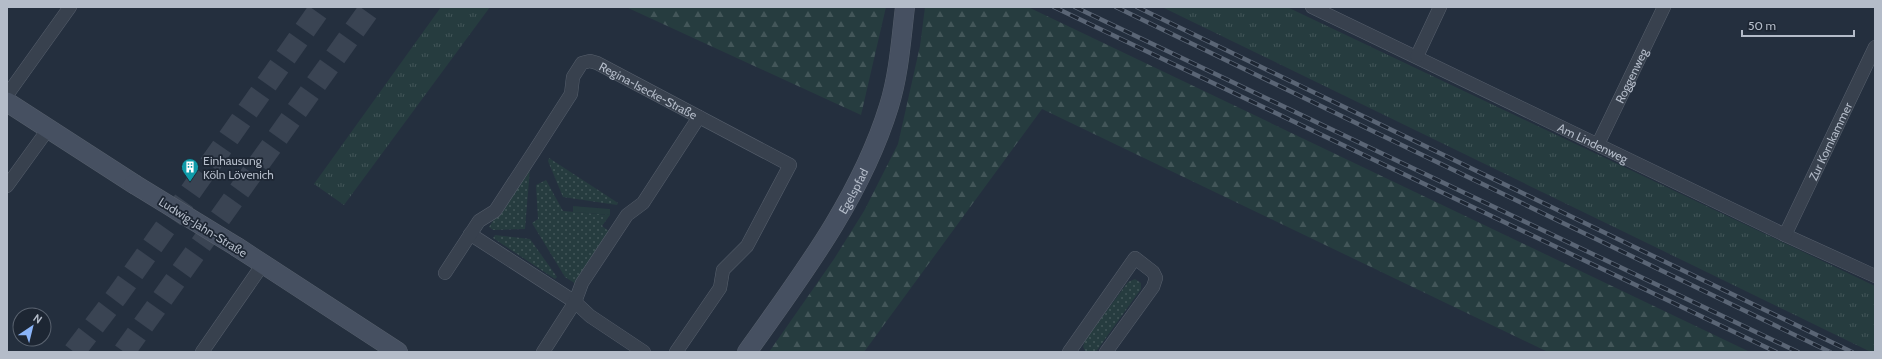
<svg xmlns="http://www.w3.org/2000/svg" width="1882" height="359" viewBox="0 0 1882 359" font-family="Cabin,sans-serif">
<defs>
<pattern id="grass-dots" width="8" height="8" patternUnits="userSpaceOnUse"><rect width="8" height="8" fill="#263c3f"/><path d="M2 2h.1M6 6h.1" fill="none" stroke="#435659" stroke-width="1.8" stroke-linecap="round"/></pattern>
<pattern id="forest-firs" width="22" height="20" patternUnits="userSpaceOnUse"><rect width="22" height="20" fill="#263c3f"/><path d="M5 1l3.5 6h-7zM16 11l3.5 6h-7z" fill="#435659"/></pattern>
<pattern id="park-tufts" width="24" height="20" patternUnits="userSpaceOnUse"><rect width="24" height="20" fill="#263c3f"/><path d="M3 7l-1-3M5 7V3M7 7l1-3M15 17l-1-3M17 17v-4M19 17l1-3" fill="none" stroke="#435659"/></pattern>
</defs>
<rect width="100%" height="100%" fill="#242f3e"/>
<g fill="url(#grass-dots)">
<polygon points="549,158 618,203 617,205 563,197 548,161"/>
<polygon points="529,166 530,168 525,229 493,230 489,227"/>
<polygon points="546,180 563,211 610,215 602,226 610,232 576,284 565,277 532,223 538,219 536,185"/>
<polygon points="495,235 530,239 557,277 555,279 493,238"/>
<polygon points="1135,279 1141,283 1141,289 1098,349 1095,352 1086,352 1083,347 1085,340 1128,282"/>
</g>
<g fill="url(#forest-firs)">
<polygon points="626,7 886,7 861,115"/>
<polygon points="925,7 1028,7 1750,352 1548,352 1042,109 864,352 769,352 834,259 864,211 898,144 920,46"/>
</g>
<g fill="url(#park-tufts)">
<polygon points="441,7 490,7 344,205 314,184"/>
<polygon points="1162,7 1287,7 1875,286 1875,352 1871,352"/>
</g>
<polygon fill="#263c3f" points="573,206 610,209 610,215 573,212"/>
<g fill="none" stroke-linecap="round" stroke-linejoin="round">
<g stroke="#3a4453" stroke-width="22" stroke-dasharray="22 11" stroke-linecap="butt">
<polyline points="74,352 117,296 321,7"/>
<polyline points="124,352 371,7"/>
</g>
<g stroke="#565f6c" stroke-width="14">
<g id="street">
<path id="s1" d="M 1312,7 L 1785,235 L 1875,276"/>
<polyline points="1417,56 1440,7"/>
<polyline points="7,95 70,7"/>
<path id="s2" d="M 1598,144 L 1664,7"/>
<polyline points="7,186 49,128"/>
<polyline points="470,234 575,302 590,316 644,352"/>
<path id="s3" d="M 1785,235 L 1875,47"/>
<path id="s4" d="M 445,273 L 479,221 L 495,211 L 535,150 L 571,94 L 573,77 L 582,63 L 590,61 L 597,63 L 790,165 L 747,246 L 723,270 L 720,288 L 676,352"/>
<polyline points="202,352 263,264"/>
<polyline points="543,352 575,302 582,283 627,215 643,203 699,117"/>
<polyline points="1069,352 1135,258 1153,272 1156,278 1153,287 1106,352"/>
</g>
</g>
<g stroke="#565f6c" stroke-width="20">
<g id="secondary">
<polyline points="7,102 134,184"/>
<polyline points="237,247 398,352"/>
<path id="s5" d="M 747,352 C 802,275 861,197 889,106 C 899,74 901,40 905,7"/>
</g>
</g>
<use href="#street" stroke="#38414e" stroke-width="13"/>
<use href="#secondary" stroke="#465061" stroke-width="19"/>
<g stroke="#5a6575" stroke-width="4.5">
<g id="rail">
<polyline points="1054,7 1776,352"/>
<polyline points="1075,7 1798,352"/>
<polyline points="1116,7 1830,352"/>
<polyline points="1137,7 1852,352"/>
</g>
</g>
<use href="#rail" stroke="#1d2633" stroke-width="3" stroke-dasharray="9" stroke-linecap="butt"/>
<g stroke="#565f6c" stroke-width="20" stroke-linecap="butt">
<polyline id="secondary-bridge" points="134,184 237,247"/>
</g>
<use href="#secondary-bridge" stroke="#465061" stroke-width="19"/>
</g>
<defs>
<g id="building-pin" transform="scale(0.9)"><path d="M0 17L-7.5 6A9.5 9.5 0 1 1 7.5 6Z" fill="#0f9aa8" stroke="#1d2633"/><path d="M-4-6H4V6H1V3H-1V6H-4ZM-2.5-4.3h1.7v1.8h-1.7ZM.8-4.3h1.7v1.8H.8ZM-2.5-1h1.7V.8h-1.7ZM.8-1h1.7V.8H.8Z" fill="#fff"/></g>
</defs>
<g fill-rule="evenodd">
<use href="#building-pin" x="190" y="167"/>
</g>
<g text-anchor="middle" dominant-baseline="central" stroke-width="3.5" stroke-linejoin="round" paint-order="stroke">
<g font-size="12" fill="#b4bcc9" stroke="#1d2633">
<text stroke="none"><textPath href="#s2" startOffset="76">Roggenweg</textPath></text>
<text stroke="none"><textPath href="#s4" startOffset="328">Regina-Isecke-Straße</textPath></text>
<text stroke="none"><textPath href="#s3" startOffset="104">Zur Kornkammer</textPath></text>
<text stroke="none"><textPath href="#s1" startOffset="312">Am Lindenweg</textPath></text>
<text stroke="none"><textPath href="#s5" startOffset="193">Egelspfad</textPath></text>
<text transform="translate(203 227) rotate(32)">Ludwig-Jahn-Straße</text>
</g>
<g font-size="12" fill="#b4bcc9" stroke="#1d2633" text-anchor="start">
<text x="203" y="160">Einhausung<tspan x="203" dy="14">Köln Lövenich</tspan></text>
</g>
</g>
<rect width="1882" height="359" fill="none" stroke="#b4bcc9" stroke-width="16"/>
<g transform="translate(32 327) rotate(35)"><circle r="19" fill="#1d2633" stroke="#59626f"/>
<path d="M0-3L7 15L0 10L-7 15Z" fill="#8ab4f8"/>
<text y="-6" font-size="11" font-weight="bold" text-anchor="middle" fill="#b4bcc9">N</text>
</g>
<path d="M1742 30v6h112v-6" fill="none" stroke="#b4bcc9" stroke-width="2"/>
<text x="1748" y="30" font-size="12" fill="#b4bcc9" stroke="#1d2633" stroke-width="3" paint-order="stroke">50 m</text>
</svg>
